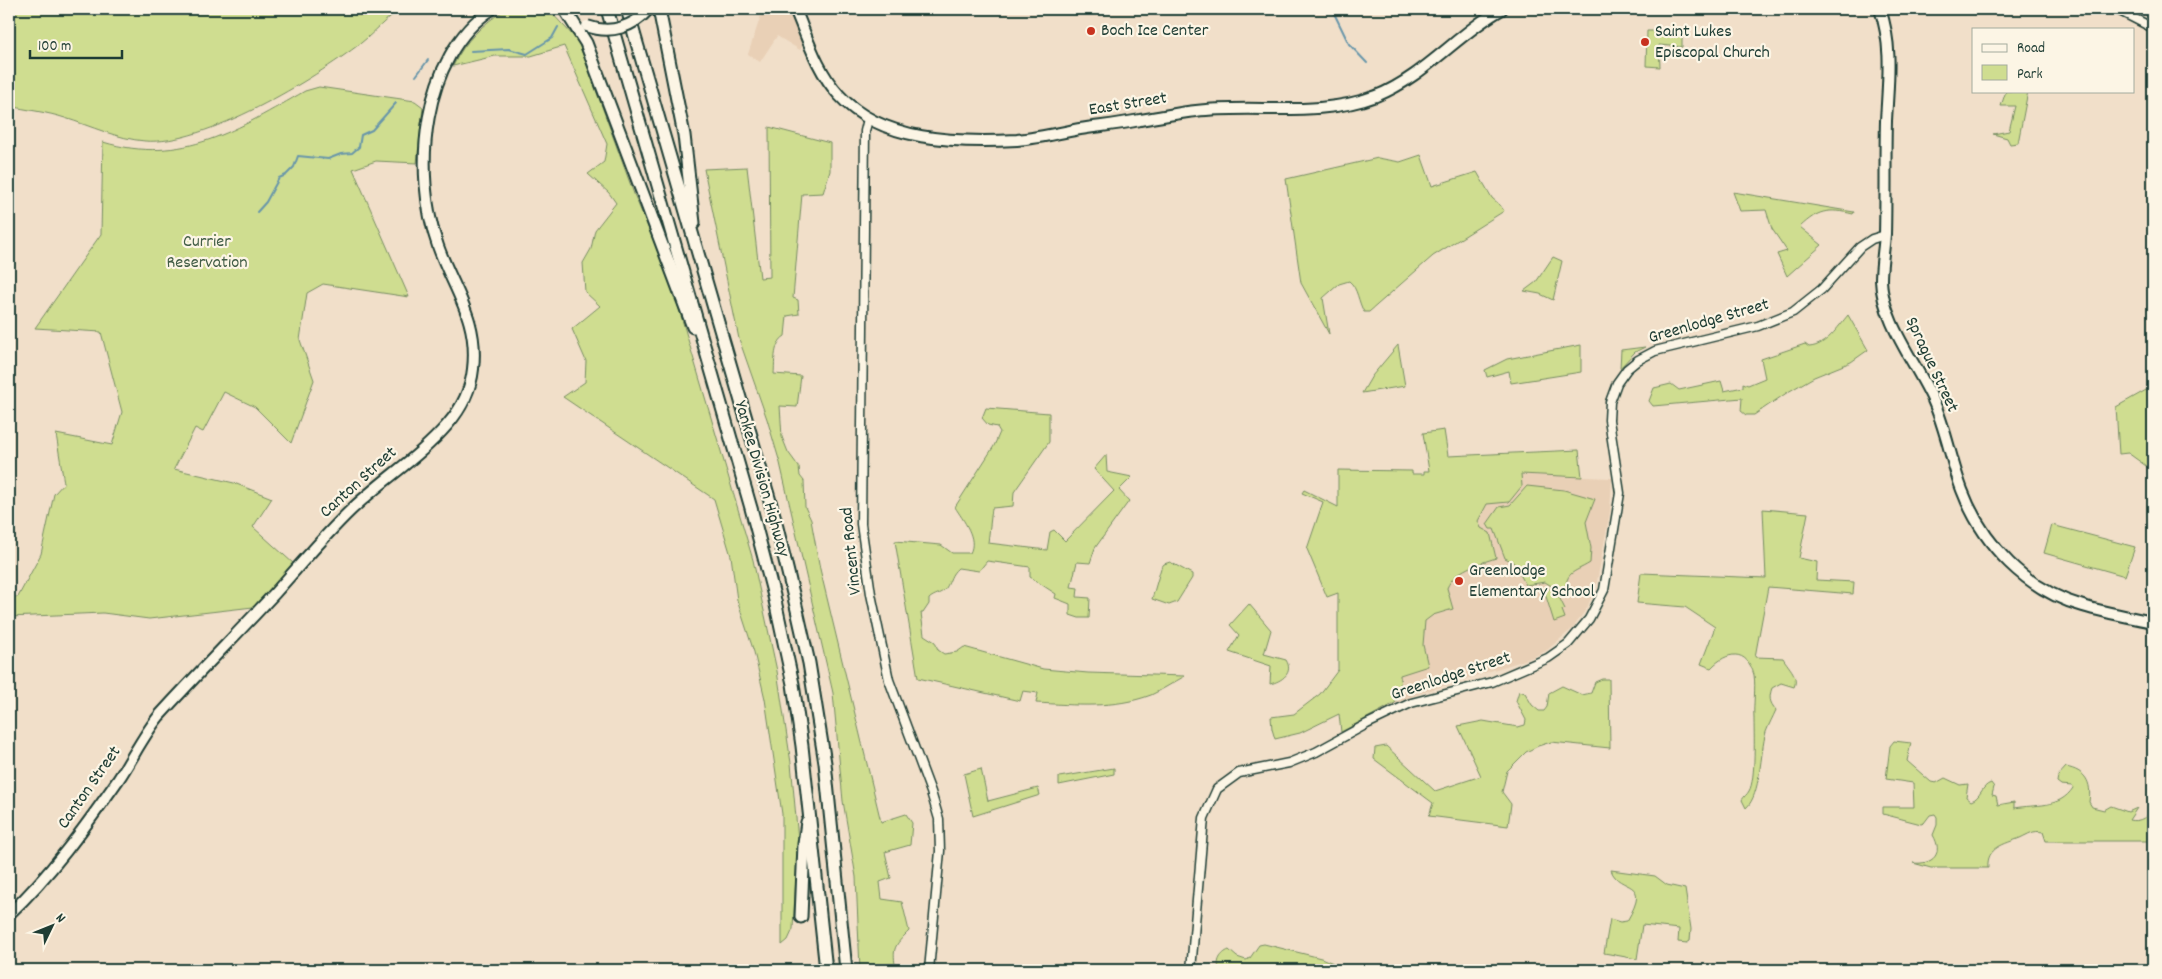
<svg xmlns="http://www.w3.org/2000/svg" width="2162" height="979" viewBox="0 0 2162 979" font-family="Dekko,sans-serif">
<rect width="100%" height="100%" fill="#f1dfc9"/>
<filter id="ink" filterUnits="userSpaceOnUse"><feTurbulence type="fractalNoise" baseFrequency=".02" numOctaves="2"/><feDisplacementMap in="SourceGraphic" scale="10" xChannelSelector="R" yChannelSelector="G"/><feConvolveMatrix kernelMatrix="1 2 1 2 8 2 1 2 1" color-interpolation-filters="sRGB"/></filter>
<g filter="url(#ink)">
<g fill="#e9d0b6">
<polygon points="763,9 788,9 804,44 800,50 777,36 760,62 748,54"/>
<polygon points="1444,430 1451,472 1612,478 1610,512 1596,587 1587,608 1573,628 1546,651 1528,659 1415,695 1380,710 1341,732 1338,700 1338,593 1327,597 1307,549 1323,502 1302,493 1304,490 1338,507 1338,470 1412,471 1412,474 1424,474 1424,471 1429,471 1423,433"/>
</g>
<g fill="#cfdd90" stroke="#778d62">
<path d="M 9,9 L 401,9 C 386,18 375,32 361,43 C 314,79 204,146 145,141 C 118,139 91,126 65,118 C 47,112 27,110 9,106 Z"/>
<path d="M 506,9 L 548,9 L 578,41 L 634,194 L 671,282 L 753,560 L 777,671 L 791,763 L 798,840 L 793,929 L 788,940 L 782,945 L 782,814 L 765,699 L 754,652 L 737,600 L 731,556 L 714,499 L 563,397 L 585,382 L 586,361 L 572,329 L 600,306 L 585,292 L 583,263 L 591,249 L 595,230 L 616,203 L 609,193 L 588,174 L 604,162 L 607,144 L 564,46 L 531,56 L 495,56 L 453,66 C 465,40 483,24 506,9 Z"/>
<polygon points="1647,31 1682,31 1682,47 1659,45 1660,67 1646,66"/>
<path d="M 319,87 L 415,101 L 423,107 L 417,163 L 376,161 L 353,169 L 409,297 L 323,284 L 307,293 L 300,340 L 314,380 L 291,443 L 255,407 L 224,392 L 203,432 L 195,428 L 174,469 L 234,483 L 272,498 L 253,527 L 294,564 L 253,607 L 149,619 L 103,613 L 9,617 L 9,597 L 18,597 L 41,554 L 54,494 L 64,483 L 56,434 L 112,445 L 122,412 L 101,332 L 35,328 L 101,234 L 103,142 C 183,166 238,129 305,91 Z"/>
<polygon points="2006,91 2028,91 2018,143 2010,144 2007,138 1993,134 2009,131 2015,106 2001,106"/>
<path d="M 769,127 L 830,143 L 830,171 L 823,193 L 802,194 L 793,298 L 798,300 L 799,314 L 787,316 L 785,336 C 773,343 775,361 774,374 L 801,376 L 797,407 L 780,406 L 782,437 L 788,452 L 799,467 L 800,476 L 804,481 L 805,507 L 811,520 L 820,569 L 881,822 L 906,814 L 912,823 L 910,845 L 885,852 L 891,878 L 880,882 L 882,899 L 902,902 L 909,931 C 894,946 892,948 896,970 L 860,970 L 856,877 L 843,801 L 833,693 L 780,463 L 767,419 L 739,339 L 704,169 L 747,167 L 760,278 L 770,277 Z"/>
<path d="M 1421,155 L 1432,186 L 1477,172 L 1492,198 L 1500,205 L 1504,211 L 1433,256 L 1369,312 L 1364,312 C 1358,302 1358,288 1349,281 L 1339,284 L 1323,298 L 1329,334 L 1301,283 L 1286,179 L 1378,158 L 1400,162 Z"/>
<path d="M 1733,192 L 1854,212 L 1853,214 C 1828,208 1818,210 1800,227 L 1822,245 L 1787,276 L 1777,254 L 1787,251 L 1772,229 L 1766,210 L 1740,211 Z"/>
<polygon points="1553,257 1562,261 1553,300 1540,294 1524,291 1536,282"/>
<path d="M 1848,315 L 1868,350 L 1851,362 L 1814,377 L 1788,392 L 1754,415 L 1746,415 L 1741,411 L 1742,398 L 1653,406 L 1649,401 L 1654,388 L 1671,384 L 1679,390 L 1721,381 L 1724,391 L 1743,387 L 1743,383 L 1748,385 L 1765,378 L 1761,359 L 1805,344 L 1809,347 C 1826,346 1838,327 1848,315 Z"/>
<polygon points="1398,345 1405,386 1362,393 1372,376"/>
<polygon points="1581,345 1581,372 1511,383 1509,371 1487,377 1485,370 1507,359"/>
<polygon points="1645,347 1635,352 1620,368 1621,350"/>
<polygon points="2151,374 2153,374 2153,471 2128,453 2119,454 2116,407 2148,389"/>
<path d="M 986,408 L 1049,413 L 1049,442 L 1014,492 L 1013,506 L 992,508 L 988,543 L 1047,550 L 1050,532 L 1054,530 L 1065,541 L 1114,491 L 1094,469 L 1106,455 L 1107,472 L 1132,477 L 1119,490 L 1129,501 L 1095,548 L 1090,563 L 1077,562 L 1071,587 L 1078,588 L 1077,597 L 1090,598 L 1089,618 L 1079,618 L 1070,615 L 1070,604 L 1055,598 L 1056,594 L 1030,577 L 1030,567 L 987,561 L 979,571 L 958,568 C 950,575 951,580 946,588 C 942,594 934,594 929,599 L 929,604 L 923,613 L 921,613 L 924,635 L 935,642 L 938,650 L 944,654 L 957,652 L 964,647 L 1043,669 L 1088,673 L 1185,676 C 1174,682 1162,690 1151,695 C 1114,709 1075,705 1036,703 L 1038,693 L 1023,691 L 1020,701 L 918,678 L 895,541 L 941,545 L 952,553 L 970,553 C 978,538 963,520 955,507 L 994,446 L 1000,432 L 997,427 L 988,425 L 982,418 Z"/>
<path d="M 1444,430 L 1448,456 L 1579,450 L 1582,477 L 1521,474 L 1522,486 L 1509,502 L 1487,504 L 1478,521 L 1481,528 L 1490,533 L 1496,558 C 1478,564 1455,569 1447,588 L 1453,609 L 1433,615 L 1425,621 L 1423,645 L 1428,666 L 1400,675 L 1401,693 L 1395,703 L 1341,732 L 1339,714 L 1300,733 L 1275,739 L 1272,729 L 1271,717 L 1294,714 L 1320,694 L 1338,670 L 1338,593 L 1327,597 L 1307,549 L 1323,502 L 1302,493 L 1304,490 L 1338,507 L 1338,470 L 1412,471 L 1412,474 L 1424,474 L 1424,471 L 1429,471 L 1423,433 Z"/>
<path d="M 1527,486 L 1564,490 L 1595,499 L 1586,522 L 1591,548 L 1590,563 C 1572,574 1565,571 1566,595 L 1545,582 L 1526,585 L 1513,562 L 1505,558 L 1494,529 L 1490,529 L 1487,524 L 1499,507 L 1510,505 Z"/>
<path d="M 1763,509 L 1808,513 L 1799,558 L 1817,562 L 1816,580 L 1854,582 L 1853,594 L 1768,587 L 1755,657 L 1783,658 C 1789,668 1799,676 1794,687 L 1781,683 L 1772,688 C 1769,697 1769,702 1776,710 C 1773,717 1769,724 1766,732 C 1760,752 1761,795 1746,808 L 1742,800 C 1744,796 1747,795 1749,791 C 1756,780 1754,732 1754,718 C 1753,705 1756,688 1754,675 C 1747,648 1727,651 1711,668 L 1701,664 L 1715,627 L 1685,607 L 1637,603 L 1641,573 L 1766,578 Z"/>
<polygon points="2052,525 2135,547 2125,576 2044,553"/>
<polygon points="1170,562 1192,574 1192,578 1177,602 1169,605 1152,599 1161,568 1164,564"/>
<polygon points="1554,587 1565,609 1562,610 1565,618 1554,622 1544,590"/>
<path d="M 1249,604 L 1271,630 L 1264,654 L 1286,660 C 1294,673 1282,681 1270,684 L 1271,666 L 1229,652 L 1239,635 L 1230,625 Z"/>
<polygon points="1602,679 1609,679 1610,748 1551,742 1538,746 1526,752 1507,771 1502,792 1511,804 1508,826 1429,816 1433,803 1374,759 1375,748 1386,746 1435,791 1481,776 1458,726 1483,721 1518,727 1525,725 1526,720 1516,701 1519,691 1525,693 1532,705 1539,711 1544,711 1547,707 1549,693 1562,686 1582,695 1591,693 1595,682"/>
<path d="M 1894,741 L 1911,743 L 1907,761 L 1931,782 L 1936,783 L 1945,778 L 1960,785 L 1968,784 L 1966,797 L 1971,801 C 1981,798 1981,786 1991,783 L 1994,787 L 1992,795 L 1996,796 L 1998,805 L 2014,802 L 2014,808 C 2036,804 2059,809 2073,788 L 2072,786 L 2061,785 L 2057,782 L 2058,776 L 2066,767 C 2085,771 2092,781 2089,802 L 2092,807 L 2104,810 L 2111,806 L 2128,812 L 2137,808 L 2129,820 C 2138,822 2144,819 2150,813 L 2153,815 L 2153,841 L 2046,841 L 2043,832 C 2033,830 2029,834 2020,838 C 2005,844 1986,847 1988,868 L 1931,868 L 1913,863 C 1933,865 1944,854 1933,835 L 1937,825 L 1937,817 L 1935,814 L 1930,815 L 1924,823 L 1921,824 L 1883,814 L 1883,807 L 1914,807 L 1913,783 L 1886,779 L 1890,746 Z"/>
<polygon points="1114,768 1114,774 1059,785 1059,777"/>
<polygon points="981,769 988,801 1038,788 1040,795 973,816 964,774"/>
<path d="M 1611,870 L 1655,876 L 1667,885 L 1685,889 L 1691,929 L 1690,941 L 1687,943 L 1678,942 L 1679,929 L 1642,925 L 1637,959 L 1604,953 L 1610,919 L 1620,922 L 1627,921 C 1653,877 1619,893 1611,870 Z"/>
<path d="M 1264,944 L 1321,958 L 1350,970 L 1220,970 C 1215,962 1221,953 1229,950 L 1237,957 L 1246,960 L 1250,958 L 1259,945 Z"/>
</g>
<g fill="none" stroke-linecap="round" stroke-linejoin="round">
<g stroke="#6896aa" stroke-width="2">
<polyline points="1332,9 1349,44 1367,63"/>
<polyline points="471,51 509,49 527,54 552,38 558,27"/>
<polyline points="416,76 428,60"/>
<polyline points="257,212 266,202 279,178 286,175 294,167 298,156 328,159 341,154 352,153 359,147 361,135 372,130 396,103"/>
</g>
<g stroke="#1f3d34" stroke-width="11">
<g id="minor">
<polyline points="2116,9 2153,28"/>
<polyline points="868,119 865,131 861,524 871,594 889,680 931,792 939,819 940,851 929,970"/>
<polyline points="1191,970 1204,818 1217,789 1239,773 1289,763 1316,752 1367,724 1411,703 1492,682 1548,658 1568,644 1589,619 1604,590 1620,493 1609,420 1610,402 1617,383 1627,369 1638,360 1655,351 1758,326 1793,312 1822,289 1860,247 1872,239 1885,235"/>
</g>
</g>
<g stroke="#1f3d34" stroke-width="14">
<g id="major">
<path d="M 795,9 C 807,37 817,71 839,95 C 881,142 958,143 1017,140 C 1038,138 1059,133 1080,129 C 1100,126 1120,124 1140,120 C 1159,117 1177,113 1196,111 C 1256,104 1318,118 1376,96 C 1424,77 1458,33 1502,9"/>
<path d="M 1880,9 C 1893,47 1888,81 1886,121 C 1885,159 1886,197 1885,234 C 1884,249 1881,265 1881,280 C 1882,321 1916,363 1933,400 C 1946,429 1951,461 1962,490 C 1983,545 2026,590 2083,606 C 2106,613 2130,617 2153,622"/>
<path d="M 9,914 C 49,877 86,826 118,780 C 132,759 143,736 159,716 C 197,674 237,634 275,593 C 300,565 324,536 351,510 C 382,480 420,457 448,424 C 461,409 471,389 473,369 C 479,319 454,291 438,246 C 412,173 421,56 492,9"/>
</g>
</g>
<g stroke="#1f3d34" stroke-width="15">
<g id="highway">
<polyline points="607,9 751,508 774,596 793,684 802,746 826,970"/>
<polyline points="627,9 774,515 797,610 809,663 825,763 846,970"/>
<polyline points="659,9 684,135 694,223"/>
<polyline points="567,13 586,43 693,327"/>
<polyline points="801,917 804,844 807,822"/>
</g>
</g>
<use href="#minor" stroke="#fcf5e5" stroke-width="8"/>
<use href="#major" stroke="#fcf5e5" stroke-width="10"/>
<use href="#highway" stroke="#fcf5e5" stroke-width="11"/>
<g stroke="#1f3d34" stroke-width="14" stroke-linecap="butt">
<path id="major-bridge" d="M 587,26 C 611,35 633,27 649,9"/>
</g>
<use href="#major-bridge" stroke="#fcf5e5" stroke-width="10"/>
</g>
</g>
<g fill="#c8321e" stroke="#fcf5e5" stroke-width="2">
<circle cx="1091" cy="31" r="5"/>
<circle cx="1645" cy="42" r="5"/>
<circle cx="1459" cy="581" r="5"/>
</g>
<g text-anchor="middle" dominant-baseline="central" stroke-width="4.5" stroke-linejoin="round" paint-order="stroke">
<g font-size="18" fill="#1f3d34" stroke="#fcf5e5" text-anchor="start">
<text x="1101" y="31">Boch Ice Center</text>
<text x="1655" y="32">Saint Lukes<tspan x="1655" dy="21">Episcopal Church</tspan></text>
<text x="1469" y="571">Greenlodge<tspan x="1469" dy="21">Elementary School</tspan></text>
</g>
<g font-size="18" fill="#1f3d34" stroke="#fcf5e5">
<text transform="translate(1128 105) rotate(-9)">East Street</text>
<text transform="translate(1709 322) rotate(-16)">Greenlodge Street</text>
<text transform="translate(1931 365) rotate(65)">Sprague Street</text>
<text transform="translate(761 479) rotate(74)">Yankee Division Highway</text>
<text transform="translate(359 483) rotate(-42)">Canton Street</text>
<text transform="translate(852 551) rotate(-96)">Vincent Road</text>
<text transform="translate(1451 677) rotate(-18)">Greenlodge Street</text>
<text transform="translate(90 788) rotate(-55)">Canton Street</text>
</g>
<g font-size="18" fill="#425d46" stroke="#fcf5e5">
<text x="207" y="242">Currier<tspan x="207" dy="21">Reservation</tspan></text>
</g>
</g>
<rect width="2162" height="979" fill="none" stroke="#fcf5e5" stroke-width="30"/>
<rect x="15" y="15" width="2132" height="949" fill="none" stroke="#1f3d34" stroke-width="2" filter="url(#ink)"/>
<rect x="1972" y="28" width="162" height="65" fill="#fcf5e5" stroke="#a4ab9e"/>
<rect x="1982" y="44" width="25" height="8" fill="#fcf5e5" stroke="#a4ab9e"/>
<text x="2017" y="52" font-size="15" fill="#1f3d34">Road</text>
<rect x="1982" y="65" width="25" height="15" fill="#cfdd90" stroke="#a4ab9e"/>
<text x="2017" y="78" font-size="15" fill="#1f3d34">Park</text>
<g transform="translate(52 926) rotate(47)" stroke="#fcf5e5" stroke-width="4" paint-order="stroke">
<path d="M0-4L9 19L0 12L-9 19Z" fill="#1f3d34"/>
<text y="-8" font-size="14" font-weight="bold" text-anchor="middle" fill="#1f3d34">N</text>
</g>
<path d="M30 50v8h92v-8" fill="none" stroke="#1f3d34" stroke-width="2.5"/>
<text x="38" y="50" font-size="15" fill="#1f3d34" stroke="#fcf5e5" stroke-width="4" paint-order="stroke">100 m</text>
</svg>
